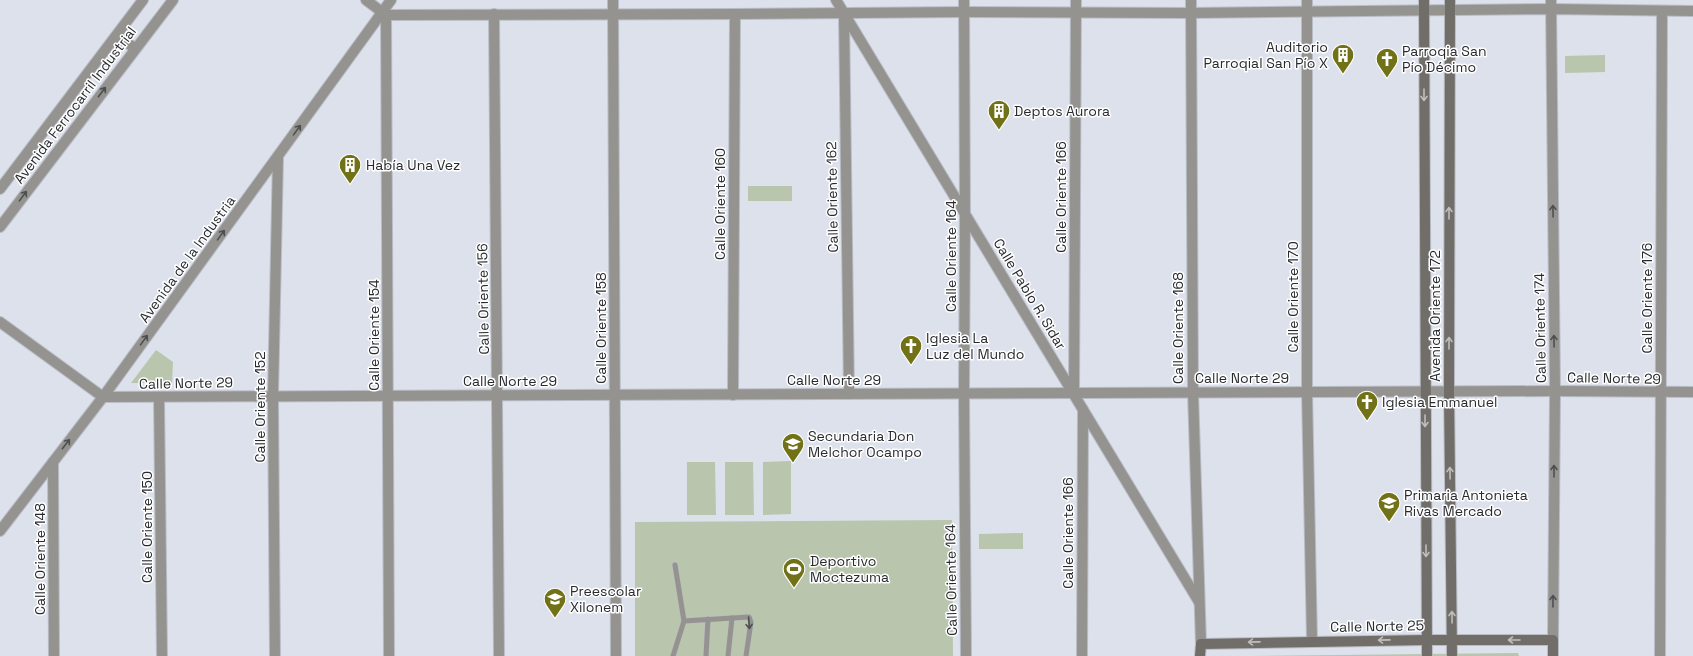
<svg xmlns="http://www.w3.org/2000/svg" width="1693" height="656" viewBox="0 0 1693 656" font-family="'Space Grotesk',sans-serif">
<rect width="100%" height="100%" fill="#dce1eb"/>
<g fill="#bac5ad">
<polygon points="1605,55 1605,72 1565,73 1565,56"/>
<rect x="748" y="186" width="44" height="15"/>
<polygon points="156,350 173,362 172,383 131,383"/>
<polygon points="791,461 791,514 763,515 763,462"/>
<polygon points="687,462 715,462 716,515 687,515"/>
<polygon points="725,462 753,462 754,515 725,515"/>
<polygon points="952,520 953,656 635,656 635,522"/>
<polygon points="1023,533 1023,549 979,549 979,534"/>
<polygon points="1518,653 1519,656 1254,656"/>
</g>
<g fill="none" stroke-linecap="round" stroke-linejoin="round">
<g stroke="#b8bcc5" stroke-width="6">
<g id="lane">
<polyline points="675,565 684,621"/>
<polyline points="673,656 684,621 749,617 751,622 746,656"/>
<polyline points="706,656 708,619"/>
<polyline points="728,656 732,618"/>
</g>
</g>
<g stroke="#b8bcc5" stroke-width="12">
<g id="street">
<polyline points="366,0 386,15 735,14 964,12 1191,13 1551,9 1693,11"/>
<polyline points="613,0 616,656"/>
<polyline points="836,0 1199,602"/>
<polyline points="964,0 965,215 964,394 966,656"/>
<polyline points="1191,0 1193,392 1201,644"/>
<polyline points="1307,0 1307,392 1312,641"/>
<polyline points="1551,0 1555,391 1553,640"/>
<polyline points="494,14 499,656"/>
<polyline points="844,14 849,394"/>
<polyline points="386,15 389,656"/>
<polyline points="116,36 135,48"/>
<polyline points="0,189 143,0"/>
<polyline points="0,227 173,0"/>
<polyline points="0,322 103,397 1555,391 1693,392"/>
<polyline points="1074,394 1076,0"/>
<polyline points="733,395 735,14"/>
<polyline points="159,397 162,656"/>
<polyline points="53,462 54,656"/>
<polyline points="0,531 103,397 391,0"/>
<polyline points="275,656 273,396 278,157"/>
<polyline points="1082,656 1083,410"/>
<polyline points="1660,656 1662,12"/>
</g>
</g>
<g stroke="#b8bcc5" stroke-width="12">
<g id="secondary">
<polyline points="1424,0 1427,656"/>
<polyline points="1450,0 1449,392 1452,656"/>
<polyline points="1200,656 1201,644 1427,640 1553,640 1553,656"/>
</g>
</g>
<use href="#lane" stroke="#95938f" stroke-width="5"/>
<use href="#street" stroke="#95938f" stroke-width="10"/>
<use href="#secondary" stroke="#716e69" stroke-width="10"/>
</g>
<defs><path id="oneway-shaft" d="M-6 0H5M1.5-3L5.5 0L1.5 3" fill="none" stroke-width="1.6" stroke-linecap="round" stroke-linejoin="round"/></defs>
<g stroke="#4e4f50">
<use href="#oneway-shaft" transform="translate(102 92) rotate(-53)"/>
<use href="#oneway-shaft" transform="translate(297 130) rotate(-54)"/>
<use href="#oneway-shaft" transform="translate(23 196) rotate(-53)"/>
<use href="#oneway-shaft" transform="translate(1553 211) rotate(-91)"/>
<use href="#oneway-shaft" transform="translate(221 235) rotate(-54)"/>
<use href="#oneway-shaft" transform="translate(144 340) rotate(-54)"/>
<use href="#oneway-shaft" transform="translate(1554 341) rotate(-91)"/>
<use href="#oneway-shaft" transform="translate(66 444) rotate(-52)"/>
<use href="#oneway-shaft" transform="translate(1554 471) rotate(-90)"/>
<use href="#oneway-shaft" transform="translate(1553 601) rotate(-90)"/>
<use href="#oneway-shaft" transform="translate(749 623) rotate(86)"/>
</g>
<g stroke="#bfbebc">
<use href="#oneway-shaft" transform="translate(1424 95) rotate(90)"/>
<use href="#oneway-shaft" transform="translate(1449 213) rotate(-90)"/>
<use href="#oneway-shaft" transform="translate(1449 343) rotate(-90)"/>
<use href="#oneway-shaft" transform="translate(1425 421) rotate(90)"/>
<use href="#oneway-shaft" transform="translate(1450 473) rotate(-91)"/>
<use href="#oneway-shaft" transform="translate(1426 551) rotate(90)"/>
<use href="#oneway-shaft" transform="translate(1452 617) rotate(-91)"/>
<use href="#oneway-shaft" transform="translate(1384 640) rotate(179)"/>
<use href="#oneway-shaft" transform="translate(1514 640) rotate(-180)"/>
<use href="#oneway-shaft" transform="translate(1254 642) rotate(179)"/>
</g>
<defs>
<g id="building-pin" transform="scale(1.15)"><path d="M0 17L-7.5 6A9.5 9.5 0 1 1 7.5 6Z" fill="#717217" stroke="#fff"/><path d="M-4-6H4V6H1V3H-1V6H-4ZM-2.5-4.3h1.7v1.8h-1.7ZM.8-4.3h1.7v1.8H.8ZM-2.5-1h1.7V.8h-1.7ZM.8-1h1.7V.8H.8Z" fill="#fff"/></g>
<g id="church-pin" transform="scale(1.15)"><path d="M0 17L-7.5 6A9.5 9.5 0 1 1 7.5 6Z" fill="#717217" stroke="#fff"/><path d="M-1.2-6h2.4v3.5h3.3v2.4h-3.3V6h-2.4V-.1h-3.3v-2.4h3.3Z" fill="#fff"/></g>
<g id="school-pin" transform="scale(1.15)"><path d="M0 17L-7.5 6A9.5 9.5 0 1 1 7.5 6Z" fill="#717217" stroke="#fff"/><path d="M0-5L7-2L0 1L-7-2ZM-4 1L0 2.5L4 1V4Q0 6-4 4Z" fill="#fff"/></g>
<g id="stadium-pin" transform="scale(1.15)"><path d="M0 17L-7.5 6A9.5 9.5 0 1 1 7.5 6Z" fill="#717217" stroke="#fff"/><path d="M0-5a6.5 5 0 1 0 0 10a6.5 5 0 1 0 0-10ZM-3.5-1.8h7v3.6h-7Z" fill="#fff"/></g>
</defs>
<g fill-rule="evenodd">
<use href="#building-pin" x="1343" y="55"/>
<use href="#church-pin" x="1387" y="59"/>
<use href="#building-pin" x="999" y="111"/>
<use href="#building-pin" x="350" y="165"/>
<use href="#church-pin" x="911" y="346"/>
<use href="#church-pin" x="1367" y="402"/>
<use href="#school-pin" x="793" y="444"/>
<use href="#school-pin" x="1389" y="503"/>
<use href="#stadium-pin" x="794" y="569"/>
<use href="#school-pin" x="555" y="599"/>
</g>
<g text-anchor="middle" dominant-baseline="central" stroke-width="3" stroke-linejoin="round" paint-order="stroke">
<g font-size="14" fill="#282a2e" stroke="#fff" text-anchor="start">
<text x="1328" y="47" text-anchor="end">Auditorio<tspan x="1328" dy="16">Parroqial San Pío X</tspan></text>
<text x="1402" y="51">Parroqia San<tspan x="1402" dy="16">Pío Décimo</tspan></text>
<text x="1014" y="111">Deptos Aurora</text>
<text x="366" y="165">Había Una Vez</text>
<text x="926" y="338">Iglesia La<tspan x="926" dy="16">Luz del Mundo</tspan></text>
<text x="1382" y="402">Iglesia Emmanuel</text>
<text x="808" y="436">Secundaria Don<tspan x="808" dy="16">Melchor Ocampo</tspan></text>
<text x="1404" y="495">Primaria Antonieta<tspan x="1404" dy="16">Rivas Mercado</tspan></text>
<text x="810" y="561">Deportivo<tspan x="810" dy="16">Moctezuma</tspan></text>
<text x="570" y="591">Preescolar<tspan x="570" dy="16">Xilonem</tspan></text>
</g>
<g font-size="14" fill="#282a2e" stroke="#fff">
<text transform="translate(75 105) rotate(-53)">Avenida Ferrocarril Industrial</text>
<text transform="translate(832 197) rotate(-91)">Calle Oriente 162</text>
<text transform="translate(1061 197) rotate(-90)">Calle Oriente 166</text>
<text transform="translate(720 204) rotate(-90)">Calle Oriente 160</text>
<text transform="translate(951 256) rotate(-90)">Calle Oriente 164</text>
<text transform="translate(187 259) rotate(-54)">Avenida de la Industria</text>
<text transform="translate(1030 294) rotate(59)">Calle Pablo R. Sidar</text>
<text transform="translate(1293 297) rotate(-90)">Calle Oriente 170</text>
<text transform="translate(1647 298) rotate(-90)">Calle Oriente 176</text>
<text transform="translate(483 299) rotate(-91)">Calle Oriente 156</text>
<text transform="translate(1435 316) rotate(-90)">Avenida Oriente 172</text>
<text transform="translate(601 328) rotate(-90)">Calle Oriente 158</text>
<text transform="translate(1178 328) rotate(-90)">Calle Oriente 168</text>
<text transform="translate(1540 328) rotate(-91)">Calle Oriente 174</text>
<text transform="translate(374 335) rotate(-90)">Calle Oriente 154</text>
<text x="1242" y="378">Calle Norte 29</text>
<text transform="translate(1614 378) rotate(1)">Calle Norte 29</text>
<text x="834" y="380">Calle Norte 29</text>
<text x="510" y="381">Calle Norte 29</text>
<text transform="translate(186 383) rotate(-1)">Calle Norte 29</text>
<text transform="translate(260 407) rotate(-90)">Calle Oriente 152</text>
<text transform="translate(147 527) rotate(-90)">Calle Oriente 150</text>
<text transform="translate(1068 533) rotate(-90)">Calle Oriente 166</text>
<text transform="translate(40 559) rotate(-90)">Calle Oriente 148</text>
<text transform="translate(951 580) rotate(-91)">Calle Oriente 164</text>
<text transform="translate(1377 626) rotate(-1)">Calle Norte 25</text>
</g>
</g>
</svg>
